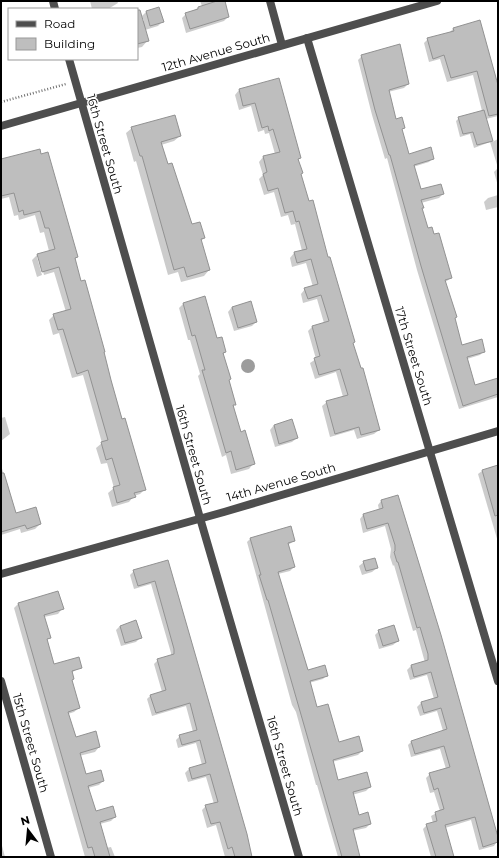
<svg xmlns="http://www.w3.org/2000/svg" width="499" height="858" viewBox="0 0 499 858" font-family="Montserrat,sans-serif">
<rect width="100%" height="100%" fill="#fff"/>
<circle fill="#9c9c9c" cx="248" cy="366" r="7"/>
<g fill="#0003">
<polygon points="90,1 117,1 118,3 108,9 92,9"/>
<polygon points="200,1 224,1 228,17 224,21 186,33 182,18 186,14 202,6"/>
<polygon points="159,9 162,22 158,26 145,30 148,40 142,47 137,48 137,23 144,21 142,16 146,12"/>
<polygon points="453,29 498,88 498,116 486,119 492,142 498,139 498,168 490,142 474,148 470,134 460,137 456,121 459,118 482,111 473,75 447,82 440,59 429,62 424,43 428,39 449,33"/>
<polygon points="362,56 408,84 404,88 388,92 396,120 404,128 401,130 408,155 433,158 429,162 413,167 420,191 443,194 439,198 421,203 421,209 427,230 451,278 444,283 462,346 484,351 480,355 467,359 474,386 498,379 498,397 459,409 417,270 387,158 385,159 372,115 358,60"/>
<polygon points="278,79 300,158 298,160 300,174 379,430 374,434 357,439 354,430 330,437 322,406 327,402 343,397 336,372 315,379 310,363 316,359 308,331 312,327 324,323 317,299 303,303 301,294 305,289 313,287 306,263 292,267 290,258 294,253 302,251 295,224 291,225 288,215 281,217 274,192 264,195 259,179 263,175 259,162 263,157 275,154 269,133 265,134 264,130 258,132 251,106 239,110 235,95 239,90"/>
<polygon points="132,128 180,136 174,141 161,145 167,166 191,226 204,238 201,241 209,270 204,276 181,282 178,272 168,275 136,161 134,162 126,133"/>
<polygon points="1,160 77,257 74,260 103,353 110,381 145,489 140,494 134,496 129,502 112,507 108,493 114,488 107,463 101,464 96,448 102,443 83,375 72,378 59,333 53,335 49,320 54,315 66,312 54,272 44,275 39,257 37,257 42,275 37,277 32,260 37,255 49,251 44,232 40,233 35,215 19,220 18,215 14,216 9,197 1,199"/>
<polygon points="498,168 498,186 494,172"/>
<polygon points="498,195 498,207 486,210 484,202 488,198"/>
<polygon points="250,302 256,322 252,326 234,331 228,312 232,307"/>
<polygon points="183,304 217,339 225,352 223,355 235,404 233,406 240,433 253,464 249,469 231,474 226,455 222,457 198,376 200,374 190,340 188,340 179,308"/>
<polygon points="5,417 10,434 1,441 1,418"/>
<polygon points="274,425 297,438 292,442 275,447 270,430"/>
<polygon points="1,465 15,514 40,524 35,529 21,533 20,529 1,535"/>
<polygon points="498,468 498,542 478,474 482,471"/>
<polygon points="381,501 498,840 494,846 479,850 471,820 445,828 452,857 431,857 423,829 427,825 433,823 431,816 440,811 434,792 430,793 426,778 430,774 446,769 440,749 411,757 408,745 412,741 443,731 437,711 420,716 417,707 421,703 434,699 427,675 410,680 407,670 411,666 425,662 424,659 416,630 413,631 394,565 393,566 390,557 391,549 385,526 363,533 360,519 363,515 379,510 378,505"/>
<polygon points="251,538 294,541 288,545 294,567 290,571 278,574 308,671 327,675 323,679 309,683 316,709 338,743 362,751 358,755 332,762 338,781 370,787 366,791 352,795 358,816 370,824 366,828 352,831 358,857 360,857 338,857 317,785 316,785 296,712 292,705 247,542"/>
<polygon points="167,562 251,857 225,857 216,825 207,828 202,810 206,806 214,804 206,777 188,782 185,773 189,769 202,765 196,743 178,748 176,740 180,736 193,732 186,706 152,716 147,699 151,695 162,692 154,664 158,660 171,656 171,653 151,584 134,589 130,575 134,571"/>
<polygon points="364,562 377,568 372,572 362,575 359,566"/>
<polygon points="18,604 62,609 58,614 44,617 50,637 46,641 53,665 81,667 71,673 73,679 71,681 79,708 74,712 68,714 75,738 99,747 95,752 79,756 85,776 103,781 99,785 88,788 95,812 115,817 111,821 100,824 106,848 111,847 115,857 85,857 14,608"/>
<polygon points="120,626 140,638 136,642 121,646 116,630"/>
<polygon points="379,631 398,641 393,645 379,649 375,635"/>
<polygon points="1,842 5,857 1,857"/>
</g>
<g fill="#bebebe" stroke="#929292">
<polygon points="217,1 225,1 229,17 190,29 185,13 198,9 198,7"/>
<polygon points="159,7 164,22 150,26 146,11"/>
<polygon points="137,10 140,10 149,41 137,44"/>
<polygon points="480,20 498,85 498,114 489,116 477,71 451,78 444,55 433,59 427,38 454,31 453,28"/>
<polygon points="400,44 409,84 389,90 396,119 402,117 405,128 402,129 409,154 431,147 434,159 414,165 421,189 441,184 444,194 421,200 424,208 422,208 428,228 432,227 434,234 439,233 452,278 445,280 457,317 455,318 462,345 482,339 485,352 467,357 475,385 498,378 498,394 463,406 421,266 390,155 389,155 375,110 361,55"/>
<polygon points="279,78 301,158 298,159 303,173 301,174 309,201 313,200 328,257 330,257 355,342 353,343 361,368 363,368 380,430 361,435 359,427 335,434 326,401 348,395 340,369 319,375 314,358 320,356 312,326 329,321 321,295 308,299 304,288 318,284 311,259 297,263 294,252 307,249 299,221 296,222 293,211 285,213 278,188 268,191 263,174 267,172 263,156 280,152 273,129 269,131 268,126 262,128 255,103 243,106 239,89"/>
<polygon points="484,110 493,141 477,145 473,132 463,134 458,117"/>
<polygon points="175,115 181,136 161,142 168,164 172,163 192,224 200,222 205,238 201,239 210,270 187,277 184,267 174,270 142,156 140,156 131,127"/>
<polygon points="40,149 41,154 48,152 78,257 75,258 81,281 85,280 105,352 104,352 111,380 122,419 125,418 146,490 134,493 136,497 117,503 113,487 120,485 112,458 106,460 101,442 108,440 88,370 77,374 63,329 58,330 53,314 71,309 59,267 42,272 37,254 55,249 49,228 45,228 40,211 24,215 23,210 19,212 14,193 1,196 1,159"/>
<polygon points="205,296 217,338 222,337 226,352 223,353 231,379 229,380 236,405 233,405 241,432 245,430 255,464 236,470 231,451 226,453 202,370 205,370 195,335 192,336 183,303"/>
<polygon points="251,301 257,322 238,328 232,307"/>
<polygon points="292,419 298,438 279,444 274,425"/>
<polygon points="498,465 498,515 495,516 482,470"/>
<polygon points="1,473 4,473 16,513 36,507 41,524 27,529 25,525 1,532"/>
<polygon points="398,495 441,635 498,837 498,842 483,847 475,817 445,825 454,857 436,857 426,824 437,821 435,812 444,809 438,788 434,790 429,773 450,767 444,746 415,754 411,741 447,729 441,708 424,713 421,702 438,697 431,672 414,677 411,665 428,660 428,654 420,627 417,628 398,562 397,562 394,552 395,551 395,545 388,523 367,529 363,514 383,508 381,500"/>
<polygon points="291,526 295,541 288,543 295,567 278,572 308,670 325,665 328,676 310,681 317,707 328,704 339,742 359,736 363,751 333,760 338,780 367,772 371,787 353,792 359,815 368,812 371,824 353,829 360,857 342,857 268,600 267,600 259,575 261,575 250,538"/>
<polygon points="375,558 378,568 366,571 363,561"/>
<polygon points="168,560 247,834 252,857 235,857 232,847 228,849 220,822 211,824 205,805 218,802 210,774 192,779 189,768 206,763 200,740 182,745 179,735 197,730 190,703 156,713 150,695 166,690 157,659 174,654 174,649 155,581 138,586 133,570"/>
<polygon points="58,591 64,609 44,615 51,638 47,639 54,664 79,657 82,668 72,671 74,679 72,680 80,708 68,712 76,737 96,731 100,747 80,753 86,774 101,770 104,781 88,786 96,811 113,806 116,817 100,822 110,857 95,857 92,847 88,848 18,603"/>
<polygon points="136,620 142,638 125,643 120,626"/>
<polygon points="394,625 399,641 383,646 378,630"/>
</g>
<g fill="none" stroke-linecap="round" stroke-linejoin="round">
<polyline stroke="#707070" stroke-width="2.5" stroke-dasharray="1 2" stroke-linecap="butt" points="1,102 66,84"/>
<g stroke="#4e4e4e" stroke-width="8">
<polyline points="53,1 55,9"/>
<polyline points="270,1 282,45"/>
<polyline points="307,38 498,681"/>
<polyline points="69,59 200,518 299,857"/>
<polyline points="1,574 224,512 498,431"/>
<polyline points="1,681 51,857"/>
</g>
<polyline stroke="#4e4e4e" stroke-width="8" points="1,126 437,1"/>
</g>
<g text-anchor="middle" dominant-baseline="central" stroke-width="3" stroke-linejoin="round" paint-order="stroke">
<g font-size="12" fill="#000" stroke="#fff">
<text transform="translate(216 52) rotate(-16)">12th Avenue South</text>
<text transform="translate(105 144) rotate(74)">16th Street South</text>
<text transform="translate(414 356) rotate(73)">17th Street South</text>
<text transform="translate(194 455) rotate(74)">16th Street South</text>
<text transform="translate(281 482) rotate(-16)">14th Avenue South</text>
<text transform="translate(31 743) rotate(74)">15th Street South</text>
<text transform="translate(285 766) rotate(74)">16th Street South</text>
</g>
</g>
<rect width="499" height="858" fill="none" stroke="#000000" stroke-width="4"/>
<rect x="8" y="8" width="130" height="52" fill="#ffffff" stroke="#999999"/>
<rect x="16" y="21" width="20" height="6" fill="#4e4e4e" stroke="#999999"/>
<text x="44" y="28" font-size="12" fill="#000000">Road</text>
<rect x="16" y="38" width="20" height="12" fill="#bebebe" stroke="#999999"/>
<text x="44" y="48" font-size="12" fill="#000000">Building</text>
<g transform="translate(28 830) rotate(344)" stroke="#ffffff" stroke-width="3" paint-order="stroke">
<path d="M0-3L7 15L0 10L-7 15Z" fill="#000000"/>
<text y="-6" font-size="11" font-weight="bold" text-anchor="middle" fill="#000000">N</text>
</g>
</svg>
